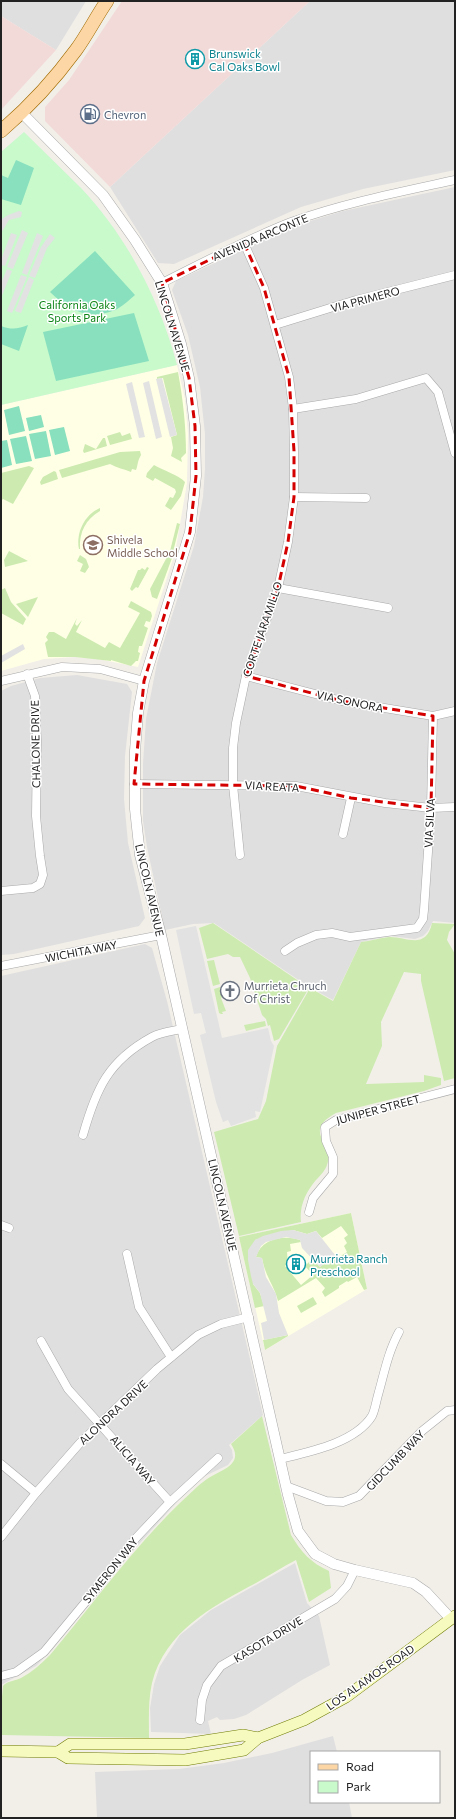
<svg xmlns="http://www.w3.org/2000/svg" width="456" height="1819" viewBox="0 0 456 1819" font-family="Commissioner,sans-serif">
<rect width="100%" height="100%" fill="#f2efe9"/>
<g fill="#e0dfdf">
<polygon points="1,1 86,1 56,50 1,16"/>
<polygon points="310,1 455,1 455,170 363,189 301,207 174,264 158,263 110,187"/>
<polygon points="455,187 455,923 433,921 428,931 423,936 415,939 390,936 361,942 333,1000 309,987 214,923 193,924 165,930 147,847 143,821 143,763 146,719 157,663 194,546 203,497 205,469 205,434 200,387 188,335 172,290 176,281 294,226 343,211"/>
<polygon points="77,675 127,684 132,692 125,756 124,799 128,843 145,918 139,926 14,954 1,955 1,691 11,686 40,678"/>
<polygon points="145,944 152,948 167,1001 263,1415 229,1445 232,1450 233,1458 228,1465 205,1476 178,1501 130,1554 52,1650 36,1666 1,1685 1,976"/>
<polygon points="295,1563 307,1603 319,1616 330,1665 302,1680 246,1715 234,1719 220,1720 217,1717 208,1721 211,1734 151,1732 150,1708 154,1684 160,1666 180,1635 211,1610"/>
<polygon points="333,1736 337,1752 311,1752 311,1802 349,1802 352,1818 97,1818 95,1772 179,1769 224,1763 272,1753"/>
</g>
<g fill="#f2dad9">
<polygon points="122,1 310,1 110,187 45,121 45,107 69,80"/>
<polygon points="1,16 56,50 1,110"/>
</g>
<g fill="#ffffe5">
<polygon points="177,365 185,399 188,434 187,483 175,553 138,667 93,658 75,657 44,659 1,671 1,405"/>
<polygon points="351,1213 367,1289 265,1350 239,1237"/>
</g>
<g fill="#cdebb0">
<path d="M 178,372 C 183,399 186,426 186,453 L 181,458 L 182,462 L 171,456 L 173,448 L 171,437 L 177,435 L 163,378 L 157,379 L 157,377 Z"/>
<polygon points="120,432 122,436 130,433 132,439 110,445 107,436"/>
<polygon points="103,438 105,438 107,446 84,453 83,451 85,444 96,449"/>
<path d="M 140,451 L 141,455 C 137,462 138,465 136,470 L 132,469 L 131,472 C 124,469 117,468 110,464 L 62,478 L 59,470 L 120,452 Z"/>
<path d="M 154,465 C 163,470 180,476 185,482 L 181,496 L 171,510 L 165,506 L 170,497 L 173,498 L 176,492 L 175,489 L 155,478 L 153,481 L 146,477 L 147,473 Z"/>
<polygon points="29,466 34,468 13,504 3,499 1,501 1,473"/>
<polygon points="54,471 56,472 58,479 41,485 40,482 43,477"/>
<path d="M 100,508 L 100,511 C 86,519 79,532 80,549 L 79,549 C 76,533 84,515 100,508 Z"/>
<polygon points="177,523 180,524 173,552 170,551"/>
<polygon points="9,551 28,561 5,567 4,560"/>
<polygon points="80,555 86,559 89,567 85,573 80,571 83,564 77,561"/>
<polygon points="167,557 172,558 157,599 152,597 150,589"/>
<polygon points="147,567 149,568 138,588 136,587 132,591 130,589 138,570 140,570 142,568 145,570"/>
<polygon points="5,588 11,602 26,619 23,625 1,613 1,590"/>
<polygon points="38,597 28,617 16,604"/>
<polygon points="131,601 151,612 152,616 150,622 146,621 144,626 148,628 142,646 139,646 138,652 140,653 138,661 136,661 131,666 111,660 111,661 75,657 48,657 45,643 48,640 46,637 49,632 54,632 66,639 77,618 75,624 77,626 82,620 76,632 105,648 109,642 120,648 140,613 128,607"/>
<polygon points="213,923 309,988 279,1039 274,1041 270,1025 268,1026 266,1019 262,1015 250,978 240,957 233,957 228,954 207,959 199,928"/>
<path d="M 432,923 L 455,924 L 449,932 L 447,940 L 455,954 L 455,1078 L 444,1081 L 421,981 L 421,974 L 404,972 L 381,1022 L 382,1046 L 366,1084 L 424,1082 L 424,1075 L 441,1078 L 441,1085 L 424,1091 L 336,1113 C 301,1132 335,1143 327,1165 C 325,1171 320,1176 316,1180 C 306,1192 299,1206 301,1222 L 239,1236 L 214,1132 L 258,1119 L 266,1101 L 277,1046 L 310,988 L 333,1001 L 361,942 C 370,941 380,938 389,937 C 405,936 426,951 432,923 Z"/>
<polygon points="214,960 220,984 213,986 207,961"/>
<polygon points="220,987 223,997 221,998 226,1011 222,1012 223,1014 221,1014 219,1013 214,989"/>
<polygon points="265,1021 266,1026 246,1031 244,1025"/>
<path d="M 351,1213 L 367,1289 L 364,1290 L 357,1277 L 348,1282 L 347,1281 L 339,1286 L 339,1288 L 325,1297 L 322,1292 L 325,1288 L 316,1278 L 278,1301 C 274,1285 265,1276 262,1258 L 256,1257 C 262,1238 283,1235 300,1240 L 301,1242 L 290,1244 L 291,1251 L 287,1252 L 288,1263 L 285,1266 L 301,1285 L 313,1275 L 305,1266 L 312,1259 L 320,1267 L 335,1255 L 336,1259 L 347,1252 L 344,1246 L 347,1243 L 344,1238 L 348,1235 L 341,1226 L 322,1238 L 316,1231 L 307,1234 L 293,1230 L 255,1240 L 253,1284 L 260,1293 L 264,1306 L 255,1308 L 239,1237 Z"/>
<polygon points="313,1297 317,1304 301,1313 297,1306"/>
<polygon points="288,1335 288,1336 265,1350 263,1340"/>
<path d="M 262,1416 L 291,1535 C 301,1552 311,1563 329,1571 L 331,1588 L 309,1602 L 296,1560 C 282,1567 270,1575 256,1583 C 213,1606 165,1631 152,1683 C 148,1701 149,1720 149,1738 L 1,1735 L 1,1707 L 3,1686 C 7,1681 15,1681 21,1678 C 32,1672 41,1664 50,1655 C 93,1604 133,1548 182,1501 C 190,1494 198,1485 207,1479 C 220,1470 245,1465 231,1444 Z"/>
</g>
<path fill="#c8facc" d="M 24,132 C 43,151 62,169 81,188 C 127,237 160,300 177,365 L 1,405 L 1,152 Z"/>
<g fill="#88e0be">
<polygon points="16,160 34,168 21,205 1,199 1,175 8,178"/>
<path d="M 95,251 L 135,295 C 129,300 122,307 115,310 C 88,321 69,310 50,292 Z"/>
<polygon points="134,313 149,361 56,381 43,332"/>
<path d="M 28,325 L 19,351 L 1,344 L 1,326 C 12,330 18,329 28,325 Z"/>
<polygon points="19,406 25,431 9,435 4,410"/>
<polygon points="41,415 44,427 29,431 26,418"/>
<polygon points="64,427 70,451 55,455 49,430"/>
<polygon points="46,431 51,456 35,459 29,434"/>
<polygon points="26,436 32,461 16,464 10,439"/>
<polygon points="7,440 12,465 1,468 1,441"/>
</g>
<g fill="#e2e2e2">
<polygon points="19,211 22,212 21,217 9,220 1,233 2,219 8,215"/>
<polygon points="22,230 28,233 13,269 7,267"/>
<polygon points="11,233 17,235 5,266 1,265 1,260"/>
<polygon points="37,233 43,236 27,275 22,273"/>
<polygon points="50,234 55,238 47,248 35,278 29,276 41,247"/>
<polygon points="7,269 12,271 1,298 1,283"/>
<polygon points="21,275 27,277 12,313 7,311"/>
<polygon points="29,277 34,280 21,313 15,311"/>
<polygon points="162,378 177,435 170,437 156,379"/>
<polygon points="149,381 162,437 156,439 143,383"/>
<polygon points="132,382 145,437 139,438 126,384"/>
<polygon points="23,644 25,649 1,663 1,656"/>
<polygon points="196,926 222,1038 268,1028 271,1041 274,1046 260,1112 255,1111 256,1117 231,1126 228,1120 223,1122 216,1102 200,1035 206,1033 201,1013 194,1014 176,930"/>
<polygon points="293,1230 307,1234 316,1231 335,1255 320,1267 302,1248 300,1240 286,1237 266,1242 261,1246 256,1257 262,1258 266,1277 276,1294 279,1313 288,1335 264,1340 261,1323 267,1321 260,1293 253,1284 251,1276 248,1260 248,1250 255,1240 263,1236 281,1231"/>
</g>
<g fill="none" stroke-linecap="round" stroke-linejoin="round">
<g stroke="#a9a9a9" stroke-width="9">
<g id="minor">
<path d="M 162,283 C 204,262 247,239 291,222 C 344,203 400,192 455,180"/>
<polyline points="275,325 356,300 455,275"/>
<polyline points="293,409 356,399 426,378 438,392 455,453"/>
<polyline points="294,497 366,498"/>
<polyline points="278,588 388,608"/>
<polyline points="246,676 342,701 433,716 455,711"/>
<polyline points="1,681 62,667 100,669 144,681"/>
<polyline points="134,784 296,786 385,803 431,808 455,807"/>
<polyline points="343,834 351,798"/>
<polyline points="240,855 233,785 233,748 236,723 246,676 278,588 288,542 294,497 294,451 293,409 289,377 264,288 244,243"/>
<polyline points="1,891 33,888 40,884 43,875 40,856 36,816 37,741 35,696 27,674"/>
<polyline points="285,951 297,943 316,935 332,933 350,937 417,928 423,919 424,910 431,808 433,716"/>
<polyline points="1,966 161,935"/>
<path d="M 83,1135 C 96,1089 108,1061 152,1037 C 161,1032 173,1031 182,1029"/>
<polyline points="309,1212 313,1198 333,1174 333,1157 326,1141 325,1127 336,1120 455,1089"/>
<polyline points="1,1225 9,1228"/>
<polyline points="127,1254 139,1307 171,1357"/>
<polyline points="41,1341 68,1389 170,1502"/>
<path d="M 280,1459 C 309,1452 355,1443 372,1416 C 375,1410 376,1402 378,1395 C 384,1374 388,1352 399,1332"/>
<polyline points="1,1464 36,1493"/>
<polyline points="286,1486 326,1501 343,1502 359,1496 422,1431 447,1411 455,1410"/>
<polyline points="1,1537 36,1493 80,1443 157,1369 198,1335 221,1324 249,1317"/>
<polyline points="1,1676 16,1672 44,1652 98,1587 135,1539 170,1502 218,1458"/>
<polyline points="200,1720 202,1700 207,1685 221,1666 335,1599 347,1586 355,1570"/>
</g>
</g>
<g stroke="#a9a9a9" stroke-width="11">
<polyline id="tertiary" points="22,113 103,195 135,240 162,283 181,344 189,378 195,426 196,476 190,532 144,681 138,713 135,751 135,809 140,855 161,935 288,1495 298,1531 315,1554 334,1564 355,1570 413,1583 426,1592 451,1619"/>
</g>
<g stroke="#707d05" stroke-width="12">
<g id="secondary">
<polyline points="1,1751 58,1752 68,1758 185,1760 244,1750 258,1738 304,1720 346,1697 455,1616"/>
<polyline points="58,1752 70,1744 185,1744 243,1735 258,1738"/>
</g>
</g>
<g stroke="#a06b00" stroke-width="14">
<path id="primary" d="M 1,131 C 29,107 54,80 76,50 C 87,35 96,17 107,1"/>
</g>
<use href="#minor" stroke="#fff" stroke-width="8"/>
<use href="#tertiary" stroke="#fff" stroke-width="10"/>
<use href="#secondary" stroke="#f7fabf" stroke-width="11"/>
<use href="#primary" stroke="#fcd6a4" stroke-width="13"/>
</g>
<path fill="none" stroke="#d40000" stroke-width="3" stroke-dasharray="8 5" stroke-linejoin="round" d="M 244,243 L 264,288 L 289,377 L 294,451 L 294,497 L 288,542 L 278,588 L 246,676 L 342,701 L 433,716 L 431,808 L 351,798 L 296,786 L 134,784 L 144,681 L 190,532 L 196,476 L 195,426 L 189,378 L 162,283 Z"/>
<defs>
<g id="building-ring" transform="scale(1)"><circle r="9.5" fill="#fff" stroke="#0f9aa8" stroke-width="1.5"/><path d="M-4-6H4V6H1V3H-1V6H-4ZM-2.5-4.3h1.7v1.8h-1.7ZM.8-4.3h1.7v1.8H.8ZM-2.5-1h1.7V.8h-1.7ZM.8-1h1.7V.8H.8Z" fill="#0f9aa8"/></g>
<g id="fuel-ring" transform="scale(1)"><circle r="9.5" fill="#fff" stroke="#5c6f8a" stroke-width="1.5"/><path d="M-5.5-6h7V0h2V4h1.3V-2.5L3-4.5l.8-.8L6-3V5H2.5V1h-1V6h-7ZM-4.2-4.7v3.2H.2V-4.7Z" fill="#5c6f8a"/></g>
<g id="school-ring" transform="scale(1)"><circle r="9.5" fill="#fff" stroke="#8d6e63" stroke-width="1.5"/><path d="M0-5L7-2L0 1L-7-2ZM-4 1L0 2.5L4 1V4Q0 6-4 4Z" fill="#8d6e63"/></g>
<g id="church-ring" transform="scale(1)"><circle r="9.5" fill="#fff" stroke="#6b7280" stroke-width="1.5"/><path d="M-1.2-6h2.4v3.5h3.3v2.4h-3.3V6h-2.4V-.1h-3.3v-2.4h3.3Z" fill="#6b7280"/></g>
</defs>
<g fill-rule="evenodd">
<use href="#building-ring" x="195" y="59"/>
<use href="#fuel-ring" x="90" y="114"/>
<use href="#school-ring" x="93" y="545"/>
<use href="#church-ring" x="230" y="991"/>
<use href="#building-ring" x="296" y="1264"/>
</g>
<g text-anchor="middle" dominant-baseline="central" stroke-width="3" stroke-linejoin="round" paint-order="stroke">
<g font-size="11" fill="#0d838f" stroke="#fff" text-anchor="start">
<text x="209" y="53">Brunswick<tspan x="209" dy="13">Cal Oaks Bowl</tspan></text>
<text x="310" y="1258">Murrieta Ranch<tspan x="310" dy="13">Preschool</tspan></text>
</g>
<g font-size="11" fill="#4e5e75" stroke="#fff" text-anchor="start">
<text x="104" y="114">Chevron</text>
</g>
<g font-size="11" fill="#222" stroke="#fff">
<text transform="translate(260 237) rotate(-23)">AVENIDA ARCONTE</text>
<text transform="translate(365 299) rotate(-15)">VIA PRIMERO</text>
<text transform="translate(173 326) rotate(73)">LINCOLN AVENUE</text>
<text transform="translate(262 629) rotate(-71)">CORTE JARAMILLO</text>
<text transform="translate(350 701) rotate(12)">VIA SONORA</text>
<text transform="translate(35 744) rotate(-91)">CHALONE DRIVE</text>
<text transform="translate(272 786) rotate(3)">VIA REATA</text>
<text transform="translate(429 823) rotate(-87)">VIA SILVA</text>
<text transform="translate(150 890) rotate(77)">LINCOLN AVENUE</text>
<text transform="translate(81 951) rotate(-11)">WICHITA WAY</text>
<text transform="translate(378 1109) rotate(-15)">JUNIPER STREET</text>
<text transform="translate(223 1205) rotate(77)">LINCOLN AVENUE</text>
<text transform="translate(113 1412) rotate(-43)">ALONDRA DRIVE</text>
<text transform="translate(133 1460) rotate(49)">ALICIA WAY</text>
<text transform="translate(395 1460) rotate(-46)">GIDCUMB WAY</text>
<text transform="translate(110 1570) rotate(-51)">SYMERON WAY</text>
<text transform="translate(268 1639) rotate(-31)">KASOTA DRIVE</text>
<text transform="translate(370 1677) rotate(-35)">LOS ALAMOS ROAD</text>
</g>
<g font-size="11" fill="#0c8416" stroke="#fff">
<text x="77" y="304">California Oaks<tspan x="77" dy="13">Sports Park</tspan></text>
</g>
<g font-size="11" fill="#785e54" stroke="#fff" text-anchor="start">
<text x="107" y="539">Shivela<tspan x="107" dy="13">Middle School</tspan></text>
</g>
<g font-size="11" fill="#5b616d" stroke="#fff" text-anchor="start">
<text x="244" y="985">Murrieta Chruch<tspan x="244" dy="13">Of Christ</tspan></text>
</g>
</g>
<rect width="456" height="1819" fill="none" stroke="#222222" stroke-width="4"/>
<rect x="310" y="1751" width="130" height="52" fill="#ffffff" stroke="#a7a7a7"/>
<rect x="318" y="1764" width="20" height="6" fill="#fcd6a4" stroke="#a7a7a7"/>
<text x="346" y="1771" font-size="12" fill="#222222">Road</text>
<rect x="318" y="1781" width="20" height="12" fill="#c8facc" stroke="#a7a7a7"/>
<text x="346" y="1791" font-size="12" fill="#222222">Park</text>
</svg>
